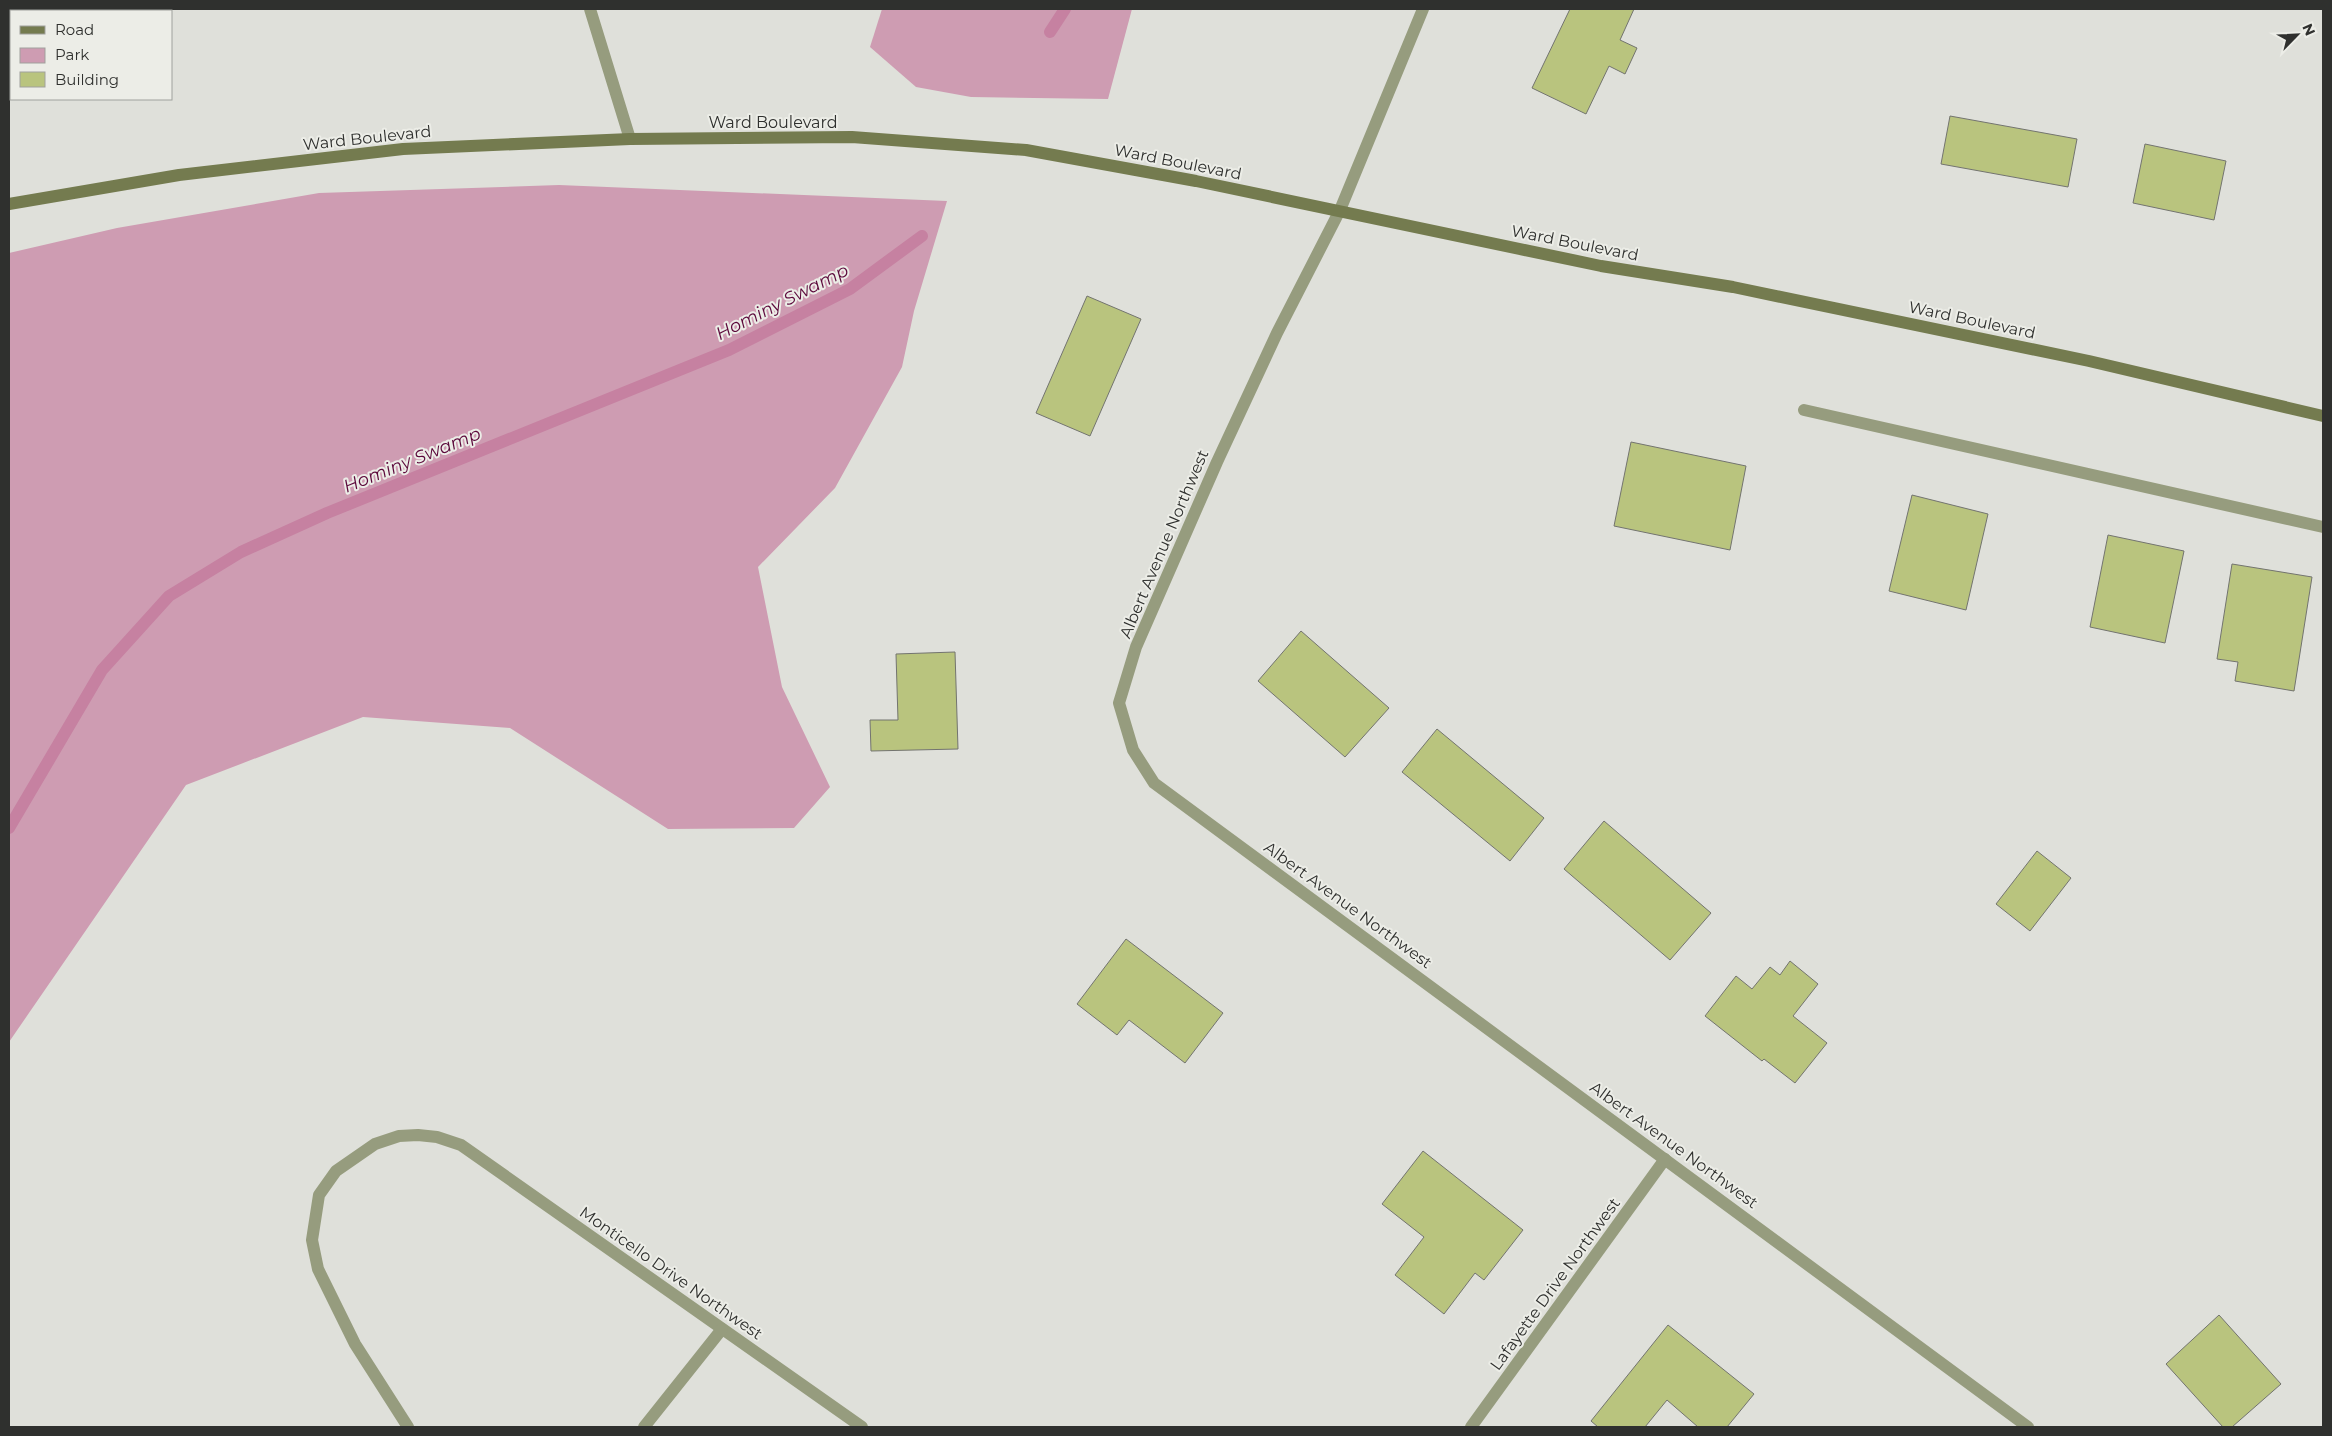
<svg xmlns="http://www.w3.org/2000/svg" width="2332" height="1436" viewBox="0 0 2332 1436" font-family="Montserrat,sans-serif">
<rect width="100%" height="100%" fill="#dfe0da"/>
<g fill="#ce9cb2">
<polygon points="882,9 1132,9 1108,99 971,97 916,87 870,47"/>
<polygon points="559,185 947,201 914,311 902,367 835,488 758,567 782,687 830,787 794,828 668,829 510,728 363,717 186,785 9,1042 9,253 117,228 319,193"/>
</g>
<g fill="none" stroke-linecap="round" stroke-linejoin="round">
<g stroke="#c681a1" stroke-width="12">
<polyline points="1050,32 1065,9"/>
<polyline points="9,828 102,670 169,596 241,552 327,513 729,350 850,289 922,236"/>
</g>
</g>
<g fill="#b9c47e" stroke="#73746f">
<polygon points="1570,9 1634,9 1620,40 1637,48 1625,74 1609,66 1586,114 1532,88"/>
<polygon points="1950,116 2077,139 2068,187 1941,164"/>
<polygon points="2145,144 2226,161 2214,220 2133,203"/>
<polygon points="1087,296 1141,319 1090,436 1036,413"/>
<polygon points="1631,442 1746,466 1730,550 1614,526"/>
<polygon points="1912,495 1988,514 1966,610 1889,591"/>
<polygon points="2108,535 2184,551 2165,643 2090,627"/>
<polygon points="2232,564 2312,577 2294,691 2235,681 2238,662 2217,659"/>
<polygon points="1301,631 1389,708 1345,757 1258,681"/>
<polygon points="955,652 958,749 871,751 870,720 898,720 896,654"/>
<polygon points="1437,729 1544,818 1510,861 1402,772"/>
<polygon points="1604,821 1711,913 1670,960 1564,869"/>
<polygon points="2037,851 2071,878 2030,931 1996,904"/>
<polygon points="1126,939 1223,1013 1185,1063 1129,1020 1117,1035 1077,1004"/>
<polygon points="1790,961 1818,984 1793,1016 1827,1043 1795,1083 1764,1059 1762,1061 1705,1016 1736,976 1752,989 1770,967 1780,975"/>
<polygon points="1423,1151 1523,1230 1484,1280 1475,1273 1444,1314 1395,1275 1424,1237 1382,1204"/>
<polygon points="2219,1315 2281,1384 2232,1427 2223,1427 2166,1364"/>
<polygon points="1668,1325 1754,1394 1727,1427 1698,1427 1667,1400 1645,1427 1598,1427 1591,1421"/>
</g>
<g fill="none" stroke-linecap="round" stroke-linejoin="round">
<polyline stroke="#969c7e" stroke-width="12" points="1804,410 2323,527"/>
<g stroke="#969c7e" stroke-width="12">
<polyline points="590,9 630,139"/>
<polyline points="1423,9 1340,210 1277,333 1217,462 1136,647 1119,703 1133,750 1154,783 2028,1427"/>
<polyline points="408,1427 355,1344 318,1269 312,1240 319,1195 336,1171 375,1144 399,1136 418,1135 437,1137 461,1145 862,1427"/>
<polyline points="644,1427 722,1329"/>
<polyline points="1471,1427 1665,1159"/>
</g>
<polyline stroke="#747b4f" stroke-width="12" points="9,204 179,175 403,149 630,139 852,137 1026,150 1196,181 1601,266 1733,287 2089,361 2323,416"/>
</g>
<g text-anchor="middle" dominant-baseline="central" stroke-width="4" stroke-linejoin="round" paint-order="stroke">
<g font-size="16" fill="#2f302e" stroke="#ecede7">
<text x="773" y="122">Ward Boulevard</text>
<text transform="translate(367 138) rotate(-6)">Ward Boulevard</text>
<text transform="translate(1178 162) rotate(11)">Ward Boulevard</text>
<text transform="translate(1575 243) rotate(11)">Ward Boulevard</text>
<text transform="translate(1972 320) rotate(12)">Ward Boulevard</text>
<text transform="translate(1164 544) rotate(-67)">Albert Avenue Northwest</text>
<text transform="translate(1348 905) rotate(36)">Albert Avenue Northwest</text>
<text transform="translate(1674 1145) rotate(36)">Albert Avenue Northwest</text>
<text transform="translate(671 1273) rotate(35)">Monticello Drive Northwest</text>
<text transform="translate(1555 1284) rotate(-54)">Lafayette Drive Northwest</text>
</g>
<g font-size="18" font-style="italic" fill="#5c083b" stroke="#ecede7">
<text transform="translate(782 302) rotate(-27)">Hominy Swamp</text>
<text transform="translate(412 460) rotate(-22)">Hominy Swamp</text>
</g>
</g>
<rect width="2332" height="1436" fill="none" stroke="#2f302e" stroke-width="20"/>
<rect x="10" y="10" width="162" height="90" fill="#ecede7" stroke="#a0a19d"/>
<rect x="20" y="26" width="25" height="8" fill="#747b4f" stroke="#a0a19d"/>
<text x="55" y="35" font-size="15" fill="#2f302e">Road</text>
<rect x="20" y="48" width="25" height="15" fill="#ce9cb2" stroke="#a0a19d"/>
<text x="55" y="60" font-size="15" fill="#2f302e">Park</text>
<rect x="20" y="72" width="25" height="15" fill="#b9c47e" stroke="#a0a19d"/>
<text x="55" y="85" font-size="15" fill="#2f302e">Building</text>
<g transform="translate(2297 35) rotate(66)" stroke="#ecede7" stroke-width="4" paint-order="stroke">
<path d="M0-4L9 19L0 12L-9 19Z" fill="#2f302e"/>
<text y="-8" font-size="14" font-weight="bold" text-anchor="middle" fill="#2f302e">N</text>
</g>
</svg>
